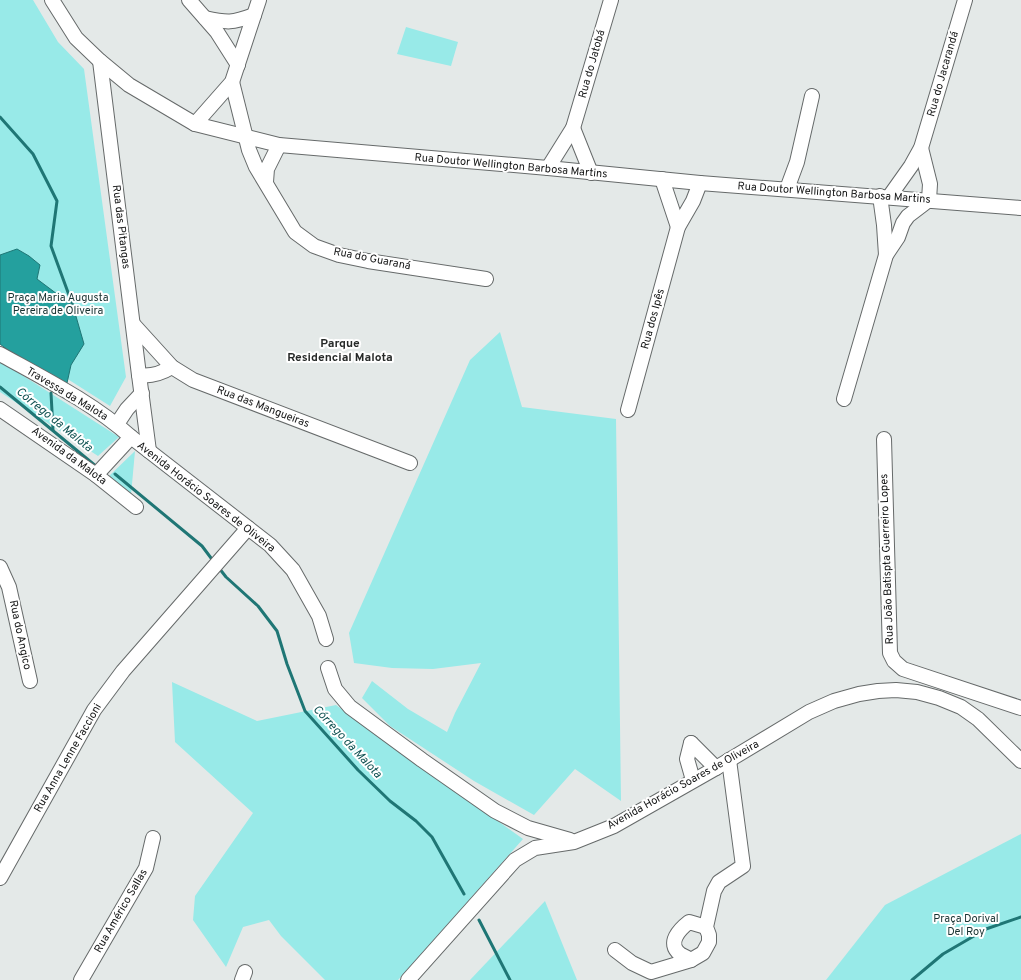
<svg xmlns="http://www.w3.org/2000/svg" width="1021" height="980" viewBox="0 0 1021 980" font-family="Overpass,sans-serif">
<rect width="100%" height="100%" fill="#e4e9e8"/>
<g fill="#98eae8">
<polygon points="0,0 33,0 58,42 84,69 126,377 110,406 0,336"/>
<polygon points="406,27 458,42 451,66 397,54"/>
<polygon points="500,332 522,407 616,419 621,801 575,769 534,815 474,781 390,726 362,698 372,681 408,709 447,732 455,713 481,663 433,669 392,668 354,663 349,633 470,360"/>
<polygon points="0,361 119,437 98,456 0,392"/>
<polygon points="135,451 131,495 107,478"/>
<polygon points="172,682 257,721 336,705 523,839 398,980 325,980 281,936 269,920 243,927 226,967 193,920 195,896 253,813 175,742"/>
<polygon points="1021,834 1021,980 826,980 885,905"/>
<polygon points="545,901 577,980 470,980"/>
</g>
<polygon fill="#24a09e" stroke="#1f7675" points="17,249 29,256 40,265 37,279 73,306 84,344 71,365 67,383 63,385 14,355 0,344 0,255"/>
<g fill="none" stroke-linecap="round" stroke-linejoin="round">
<g stroke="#1f7675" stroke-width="3">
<polyline points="0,117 33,154 57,201 51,246 73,306"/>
<polyline points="0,387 97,467"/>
<polyline points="51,393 53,430"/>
<polyline points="115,474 202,546 214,562"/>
<polyline points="219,568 226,577 258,606 277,631 287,664 305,711 358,770 390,801 416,821 432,837 464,894"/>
<polyline points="479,920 510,980"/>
<polyline points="912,980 943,954 986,929 1021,917"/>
</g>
<g stroke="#666a6a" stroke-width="16">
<g id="minor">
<polyline points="52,0 76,38 100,61 129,85 195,124 279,145 548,168 700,183 1021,208"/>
<polyline points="189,0 217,32 238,65"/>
<path d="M 205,18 C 228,23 232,23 254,15"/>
<polyline points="100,61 139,375 149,451"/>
<polyline points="232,82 249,150 256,167 295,232 314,246 339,255 368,261 486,279"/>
<polyline points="195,124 232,82 259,0"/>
<polyline points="573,128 591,173"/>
<polyline points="548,168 573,128 611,0"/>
<polyline points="662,179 678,227"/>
<polyline points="266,182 267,169 279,145"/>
<polyline points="787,189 797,162 812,96"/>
<polyline points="880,196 884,225 886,255"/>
<polyline points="889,197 911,166 921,148 965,0"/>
<polyline points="133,324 172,367 193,380 410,463"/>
<path d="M 0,354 C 45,379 93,403 131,437 L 270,545 L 293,570 L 319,616 L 326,639"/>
<path d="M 139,375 C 152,377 162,373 172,367"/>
<polyline points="844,399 886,255 898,237 903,223 908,216 929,200 930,184 921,148"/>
<polyline points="0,409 96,475 136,507"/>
<polyline points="628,410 678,227 693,201 700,183"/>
<polyline points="117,424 127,409 142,393"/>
<polyline points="884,439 890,653 894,661 903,669 1021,708"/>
<polyline points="96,475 131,437"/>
<polyline points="0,567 9,587 30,681"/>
<polyline points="328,668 335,689 350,707 422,760 495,811 528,828 570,840"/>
<polyline points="691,743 687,759 693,780"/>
<polyline points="691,743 716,768"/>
<polyline points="0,878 94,710 123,671 248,528"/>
<polyline points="615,950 632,963 651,972 691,960 703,953 709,942 709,935 706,927 714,891 719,882 743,866 729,760"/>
<path d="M 691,960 C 688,958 683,956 680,954 C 666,943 680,929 689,922 L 706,927"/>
<polyline points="81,980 146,868 153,838"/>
<polyline points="242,980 245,972"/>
<polyline points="408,980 515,860 535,848 574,842 614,826 716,768 809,712 834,701 859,694 878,691 896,690 917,692 939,698 961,707 978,719 1021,761"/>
</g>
</g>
<use href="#minor" stroke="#fff" stroke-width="14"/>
</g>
<g text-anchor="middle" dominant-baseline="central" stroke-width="4" stroke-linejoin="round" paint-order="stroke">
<g font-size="11" fill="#141515" stroke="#fff">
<text transform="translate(592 64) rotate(-74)">Rua do Jatobá</text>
<text transform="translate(943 74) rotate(-74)">Rua do Jacarandá</text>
<text transform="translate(511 166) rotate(5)">Rua Doutor Wellington Barbosa Martins</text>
<text transform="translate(834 193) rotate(4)">Rua Doutor Wellington Barbosa Martins</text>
<text transform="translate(121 227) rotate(83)">Rua das Pitangas</text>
<text transform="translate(372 259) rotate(11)">Rua do Guaraná</text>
<text transform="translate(653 319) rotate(-75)">Rua dos Ipês</text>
<text transform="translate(67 394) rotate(31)">Travessa da Malota</text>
<text transform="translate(263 407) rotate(21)">Rua das Mangueiras</text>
<text transform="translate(69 456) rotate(36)">Avenida da Malota</text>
<text transform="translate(206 497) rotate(38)">Avenida Horácio Soares de Oliveira</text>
<text transform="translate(887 559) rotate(-92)">Rua João Batispta Guerreiro Lopes</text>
<text transform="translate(20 635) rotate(78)">Rua do Angico</text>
<text transform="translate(68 758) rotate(-60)">Rua Anna Lenne Faccioni</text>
<text transform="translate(683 785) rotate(-29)">Avenida Horácio Soares de Oliveira</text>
<text transform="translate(121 911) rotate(-60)">Rua Américo Sallas</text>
</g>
<g font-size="11" fill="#183231" stroke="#fff">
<text x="58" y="298">Praça Maria Augusta<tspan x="58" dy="13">Pereira de Oliveira</tspan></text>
<text x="966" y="919">Praça Dorival<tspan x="966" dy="13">Del Roy</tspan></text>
</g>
<g font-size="12" font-weight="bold" fill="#272a29" stroke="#fff">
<text x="340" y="344">Parque<tspan x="340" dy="14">Residencial Malota</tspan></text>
</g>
<g font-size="12" font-style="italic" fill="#115353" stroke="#fff">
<text transform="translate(54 420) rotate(39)">Córrego da Malota</text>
<text transform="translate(347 742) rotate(47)">Córrego da Malota</text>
</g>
</g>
</svg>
